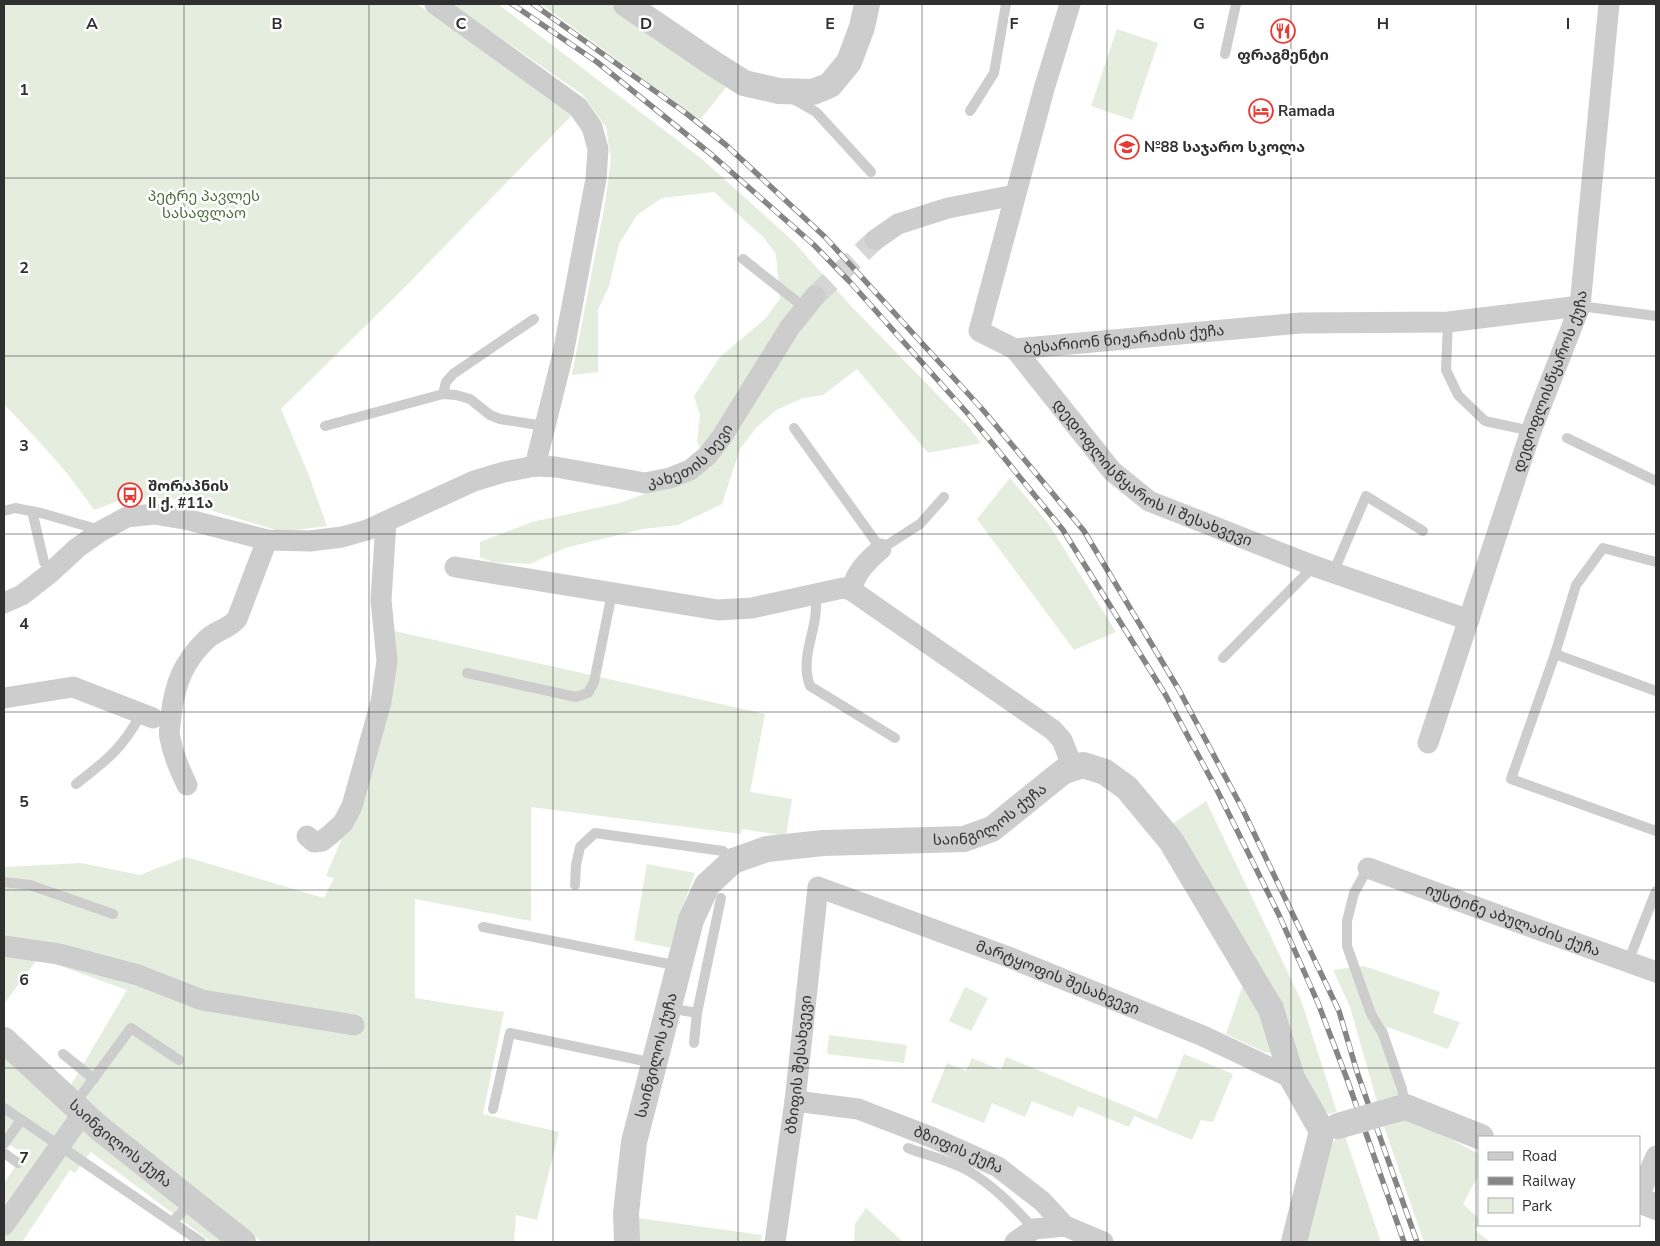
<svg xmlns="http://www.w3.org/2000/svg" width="1660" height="1246" viewBox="0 0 1660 1246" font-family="'Nunito Sans','Noto Sans Georgian',sans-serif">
<rect width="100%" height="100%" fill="#fff"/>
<g fill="#e5eddf">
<path d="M 4,4 L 417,4 L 574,113 L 406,286 L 281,409 L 308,473 L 327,526 L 283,532 L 170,498 L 120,500 L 94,510 C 68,471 36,438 4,404 Z"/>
<polygon points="452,4 498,4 702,159 793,241 851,306 968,426 981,443 928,453 857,369 823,395 803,398 776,410 756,428 740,449 722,504 678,525 643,529 565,548 530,564 493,562 480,557 480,542 532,522 619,503 659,489 710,468 697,442 700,415 694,396 720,357 765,319 780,299 776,254 764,238 714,192 662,198 637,215 619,244 609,286 598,310 598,372 572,375 605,203 611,159 606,127 583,95"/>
<polygon points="541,4 610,4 672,48 730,82 700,120"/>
<polygon points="1117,29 1158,43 1132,120 1091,106"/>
<polygon points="1010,478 1048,523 1116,632 1074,650 977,519"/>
<polygon points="390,630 765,714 750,792 792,799 786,836 742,829 741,834 531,807 531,921 415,899 415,998 504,1012 483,1114 559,1132 537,1220 516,1215 514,1242 262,1242 68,1090 127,990 38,958 4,1004 4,867 81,863 140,875 186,857 324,898 334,878 326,876 347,826"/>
<polygon points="1206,801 1301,1000 1337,1112 1329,1114 1314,1104 1168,827"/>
<polygon points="647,864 695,873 681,911 670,948 634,940"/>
<polygon points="1364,966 1440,992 1433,1013 1460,1022 1448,1049 1387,1027 1404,1102 1387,1098 1377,1102 1350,1007 1333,970"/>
<polygon points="1245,979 1266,1018 1272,1053 1264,1052 1226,1034"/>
<polygon points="965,987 988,998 971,1031 949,1021"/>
<polygon points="829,1035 907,1045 904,1063 827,1054"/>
<polygon points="4,1050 229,1242 211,1242 91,1152 75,1173 70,1170 22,1242 4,1242 4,1183 24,1154 4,1141"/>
<polygon points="1184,1054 1233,1074 1213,1122 1201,1120 1192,1140 1134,1116 1129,1127 1078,1106 1073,1117 1032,1101 1025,1117 992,1103 984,1123 931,1102 947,1063 966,1071 972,1058 1001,1070 1006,1057 1157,1119"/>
<polygon points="1410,1118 1479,1154 1479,1174 1463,1204 1479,1219 1479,1225 1475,1230 1490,1242 1424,1242 1383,1124"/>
<polygon points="1344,1133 1381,1242 1308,1242 1307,1228 1324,1155 1337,1137"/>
<polygon points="866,1208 903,1242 854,1242 855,1224"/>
<polygon points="638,1218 762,1235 761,1242 639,1242"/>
</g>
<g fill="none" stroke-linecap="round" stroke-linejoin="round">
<polyline stroke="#d6d6d6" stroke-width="21" stroke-dasharray="21 11" stroke-linecap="butt" points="815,296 875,240"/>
<g stroke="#cdcdcd" stroke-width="10">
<polyline points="1225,54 1236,4"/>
<polyline points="793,99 816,112 871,172"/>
<polyline points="970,111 994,73 1006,4"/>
<polyline points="743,259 805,308"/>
<polyline points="1580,306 1656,316"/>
<polyline points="1448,322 1446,370 1458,395 1485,421 1531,431"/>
<polyline points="443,394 446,382 453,374 534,319"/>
<polyline points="325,426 443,394 456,395 470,399 490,415 500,419 544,426"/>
<polyline points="794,428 881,549 920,524 944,497"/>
<polyline points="1567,438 1656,481"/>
<polyline points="4,511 15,508 41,513 100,530"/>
<polyline points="32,511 44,562"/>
<polyline points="1656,562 1603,548 1576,585 1555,654 1511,779 1656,831"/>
<polyline points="1333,573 1366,496 1423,531"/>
<path d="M 815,594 C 821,627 798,654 810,686 L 895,738"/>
<polyline points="1555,654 1656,691"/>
<polyline points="1223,658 1314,566"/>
<polyline points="467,673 576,697 588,693 594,682 612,593"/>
<path d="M 76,784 C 107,760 122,749 141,714"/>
<polyline points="1368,868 1354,893 1347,921 1347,946 1371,1014 1383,1034 1402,1089 1405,1106"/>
<polyline points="4,882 30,885 113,914"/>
<polyline points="575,885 576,865 580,847 595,833 723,851 732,860"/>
<polyline points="483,927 679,966"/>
<polyline points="1628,962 1656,891"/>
<polyline points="669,1008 697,1013"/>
<polyline points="694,1043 697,1013 721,898"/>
<polyline points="63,1054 94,1079"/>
<polyline points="74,1105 131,1028 179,1060"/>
<polyline points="4,1108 201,1242"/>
<polyline points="493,1109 510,1033 654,1063"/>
<polyline points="4,1144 21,1120"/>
<path d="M 908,1148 C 926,1155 950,1161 967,1170 C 993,1185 1014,1207 1034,1229"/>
<polyline points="4,1153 18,1163"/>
<polyline points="172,1222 192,1202"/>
</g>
<g stroke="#cdcdcd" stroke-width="21">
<polyline points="435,4 578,107 592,127 598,149 596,179 563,354 535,466"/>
<path id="s1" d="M 1070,4 L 1044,89 L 979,331 L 1015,349 L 1301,323 L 1448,322 L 1580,306"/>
<polyline points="875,240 898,224 948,208 1015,195"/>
<path id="s2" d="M 1015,349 L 1112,471 L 1149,501 L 1314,566 L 1469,620"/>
<polyline points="455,567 718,610 752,608 843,588 851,590 1053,730 1062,740 1073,768"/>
<path d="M 851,590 C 856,572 867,561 881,549"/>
<path id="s3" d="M 4,603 L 22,595 L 49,574 L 77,548 L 101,531 L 127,517 L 154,514 L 189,520 L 267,540 L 310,541 L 342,537 L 367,530 L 474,481 L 504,472 L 535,466 L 556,467 L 645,483 L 670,478 L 690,470 L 707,456 L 721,438 L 790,327 L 815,296"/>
<polyline points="4,698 73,687 153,718"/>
<path id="s4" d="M 1428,743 L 1531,431 L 1580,306 L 1609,4"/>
<path d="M 187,785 C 180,770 173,755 170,738 C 168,731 171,722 171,715 C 175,684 183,662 206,640 C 216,630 229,629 237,619 L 267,540"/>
<polyline points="307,836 314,842 322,841 331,834 343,823 352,806 381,702 387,661 381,600 386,522"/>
<path id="s5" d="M 1368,868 L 1656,972"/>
<polyline points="4,946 59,954 138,975 202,1000 354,1025"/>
<path id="s6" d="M 795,1101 L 858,1109 L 931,1137 L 998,1167 L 1042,1201 L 1065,1226 L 1103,1242"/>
<polyline points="1639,1196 1656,1156"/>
<polyline points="4,1225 83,1113"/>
<path id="s7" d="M 775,1242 L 795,1101 L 818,887 L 1006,956 L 1203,1036 L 1292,1078"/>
<polyline points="1015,1242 1034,1229 1065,1226"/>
</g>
<g stroke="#cdcdcd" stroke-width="26">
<polyline points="626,4 711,62 744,83 779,91 813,92 830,85 849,62 862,27 867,4"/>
<path id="s8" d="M 4,1040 L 99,1128 L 243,1242"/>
<polyline points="1397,1109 1406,1107 1481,1137"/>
<polyline points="1639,1200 1656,1207"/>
<path id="s9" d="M 627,1242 L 626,1213 L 634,1142 L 691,920 L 707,885 L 733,861 L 767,849 L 823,843 L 964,839 L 992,829 L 1064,771 L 1083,765 L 1105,772 L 1127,788 L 1171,841 L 1271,1009 L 1292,1078 L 1322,1131 L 1294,1242"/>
</g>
<g stroke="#858585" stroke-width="5.5">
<g id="rail">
<polyline points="512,4 597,62 712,155 814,245 850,282 969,415 1063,530 1165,694 1217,790 1279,915 1318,1003 1347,1079 1404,1242"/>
<polyline points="533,4 687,114 726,145 825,237 983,410 1084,531 1179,690 1242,808 1339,1011 1357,1072 1417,1242"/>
</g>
</g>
<use href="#rail" stroke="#fff" stroke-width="4" stroke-dasharray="11" stroke-linecap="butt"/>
<polyline stroke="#cdcdcd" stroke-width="26" points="1338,1126 1397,1109"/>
</g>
<path fill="none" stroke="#303030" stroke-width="1" stroke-opacity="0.55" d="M 184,4 L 184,1242M 369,4 L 369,1242M 553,4 L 553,1242M 738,4 L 738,1242M 922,4 L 922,1242M 1107,4 L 1107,1242M 1291,4 L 1291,1242M 1476,4 L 1476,1242M 4,178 L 1656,178M 4,356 L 1656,356M 4,534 L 1656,534M 4,712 L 1656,712M 4,890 L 1656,890M 4,1068 L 1656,1068"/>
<defs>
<g id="restaurant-ring" transform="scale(1.25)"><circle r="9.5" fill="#fff" stroke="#e83a32" stroke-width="1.5"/><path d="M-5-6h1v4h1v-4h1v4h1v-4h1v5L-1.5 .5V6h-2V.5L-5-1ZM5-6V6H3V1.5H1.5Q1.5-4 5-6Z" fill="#e83a32"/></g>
<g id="hotel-ring" transform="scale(1.25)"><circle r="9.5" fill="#fff" stroke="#e83a32" stroke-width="1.5"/><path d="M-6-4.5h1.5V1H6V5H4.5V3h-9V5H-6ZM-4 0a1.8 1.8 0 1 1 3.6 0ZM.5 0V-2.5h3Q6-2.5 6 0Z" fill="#e83a32"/></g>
<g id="school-ring" transform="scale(1.25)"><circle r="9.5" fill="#fff" stroke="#e83a32" stroke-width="1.5"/><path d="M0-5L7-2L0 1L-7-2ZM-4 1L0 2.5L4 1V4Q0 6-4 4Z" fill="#e83a32"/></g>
<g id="bus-ring" transform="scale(1.25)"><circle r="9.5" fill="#fff" stroke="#e83a32" stroke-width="1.5"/><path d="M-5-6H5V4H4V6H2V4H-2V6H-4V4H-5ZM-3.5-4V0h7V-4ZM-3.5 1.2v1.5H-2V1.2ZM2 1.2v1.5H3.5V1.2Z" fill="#e83a32"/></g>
</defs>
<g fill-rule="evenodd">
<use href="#restaurant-ring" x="1283" y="31"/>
<use href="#hotel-ring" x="1261" y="111"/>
<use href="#school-ring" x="1127" y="147"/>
<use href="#bus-ring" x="130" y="495"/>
</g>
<g text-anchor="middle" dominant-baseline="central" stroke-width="5" stroke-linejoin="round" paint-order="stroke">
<g font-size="15" font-weight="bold" fill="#303030" stroke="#fff" text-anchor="start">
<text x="1283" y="55" text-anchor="middle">ფრაგმენტი</text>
<text x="1278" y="111">Ramada</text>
<text x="1144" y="147">№88 საჯარო სკოლა</text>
<text x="148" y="486">შორაპნის<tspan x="148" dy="17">II ქ. #11ა</tspan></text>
</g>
<g font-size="15" fill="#4d6d3c" stroke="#fff">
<text x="204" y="196">პეტრე პავლეს<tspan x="204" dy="17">სასაფლაო</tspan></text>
</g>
<g font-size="15" fill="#303030" stroke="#fff">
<text stroke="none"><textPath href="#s1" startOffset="489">ბესარიონ ნიჟარაძის ქუჩა</textPath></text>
<text stroke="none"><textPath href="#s4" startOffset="382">დედოფლისწყაროს ქუჩა</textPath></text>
<text stroke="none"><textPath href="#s3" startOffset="742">კახეთის ხევი</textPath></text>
<text stroke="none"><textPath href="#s2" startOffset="190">დედოფლისწყაროს II შესახვევი</textPath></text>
<text stroke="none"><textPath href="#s9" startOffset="670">საინგილოს ქუჩა</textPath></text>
<text stroke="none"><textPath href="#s5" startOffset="154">იუსტინე აბულაძის ქუჩა</textPath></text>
<text stroke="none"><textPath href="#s7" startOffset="614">მარტყოფის შესახვევი</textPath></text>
<text stroke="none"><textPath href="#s9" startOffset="190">საინგილოს ქუჩა</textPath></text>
<text stroke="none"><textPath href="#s7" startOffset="179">ბზიფის შესახვევი</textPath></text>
<text stroke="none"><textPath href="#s8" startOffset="156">საინგილოს ქუჩა</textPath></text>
<text stroke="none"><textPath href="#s6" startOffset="172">ბზიფის ქუჩა</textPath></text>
</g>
</g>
<g font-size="16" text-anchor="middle" font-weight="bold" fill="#303030" stroke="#fff" stroke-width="5" stroke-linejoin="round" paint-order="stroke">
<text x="92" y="29">A</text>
<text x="277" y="29">B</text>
<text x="461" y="29">C</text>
<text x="646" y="29">D</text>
<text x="830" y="29">E</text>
<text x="1014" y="29">F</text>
<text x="1199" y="29">G</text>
<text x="1383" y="29">H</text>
<text x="1568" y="29">I</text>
<text x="24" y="95">1</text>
<text x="24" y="273">2</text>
<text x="24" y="451">3</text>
<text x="24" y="629">4</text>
<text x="24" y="807">5</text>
<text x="24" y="985">6</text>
<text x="24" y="1163">7</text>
</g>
<rect width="1660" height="1246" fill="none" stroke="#303030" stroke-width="10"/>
<rect x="1478" y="1136" width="162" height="90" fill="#ffffff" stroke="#acacac"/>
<rect x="1488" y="1152" width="25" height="8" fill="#cdcdcd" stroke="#acacac"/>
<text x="1522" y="1161" font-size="15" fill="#303030">Road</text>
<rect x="1488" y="1177" width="25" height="8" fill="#858585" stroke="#acacac"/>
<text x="1522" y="1186" font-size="15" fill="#303030">Railway</text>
<rect x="1488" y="1198" width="25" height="15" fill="#e5eddf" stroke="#acacac"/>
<text x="1522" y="1211" font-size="15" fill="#303030">Park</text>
</svg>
